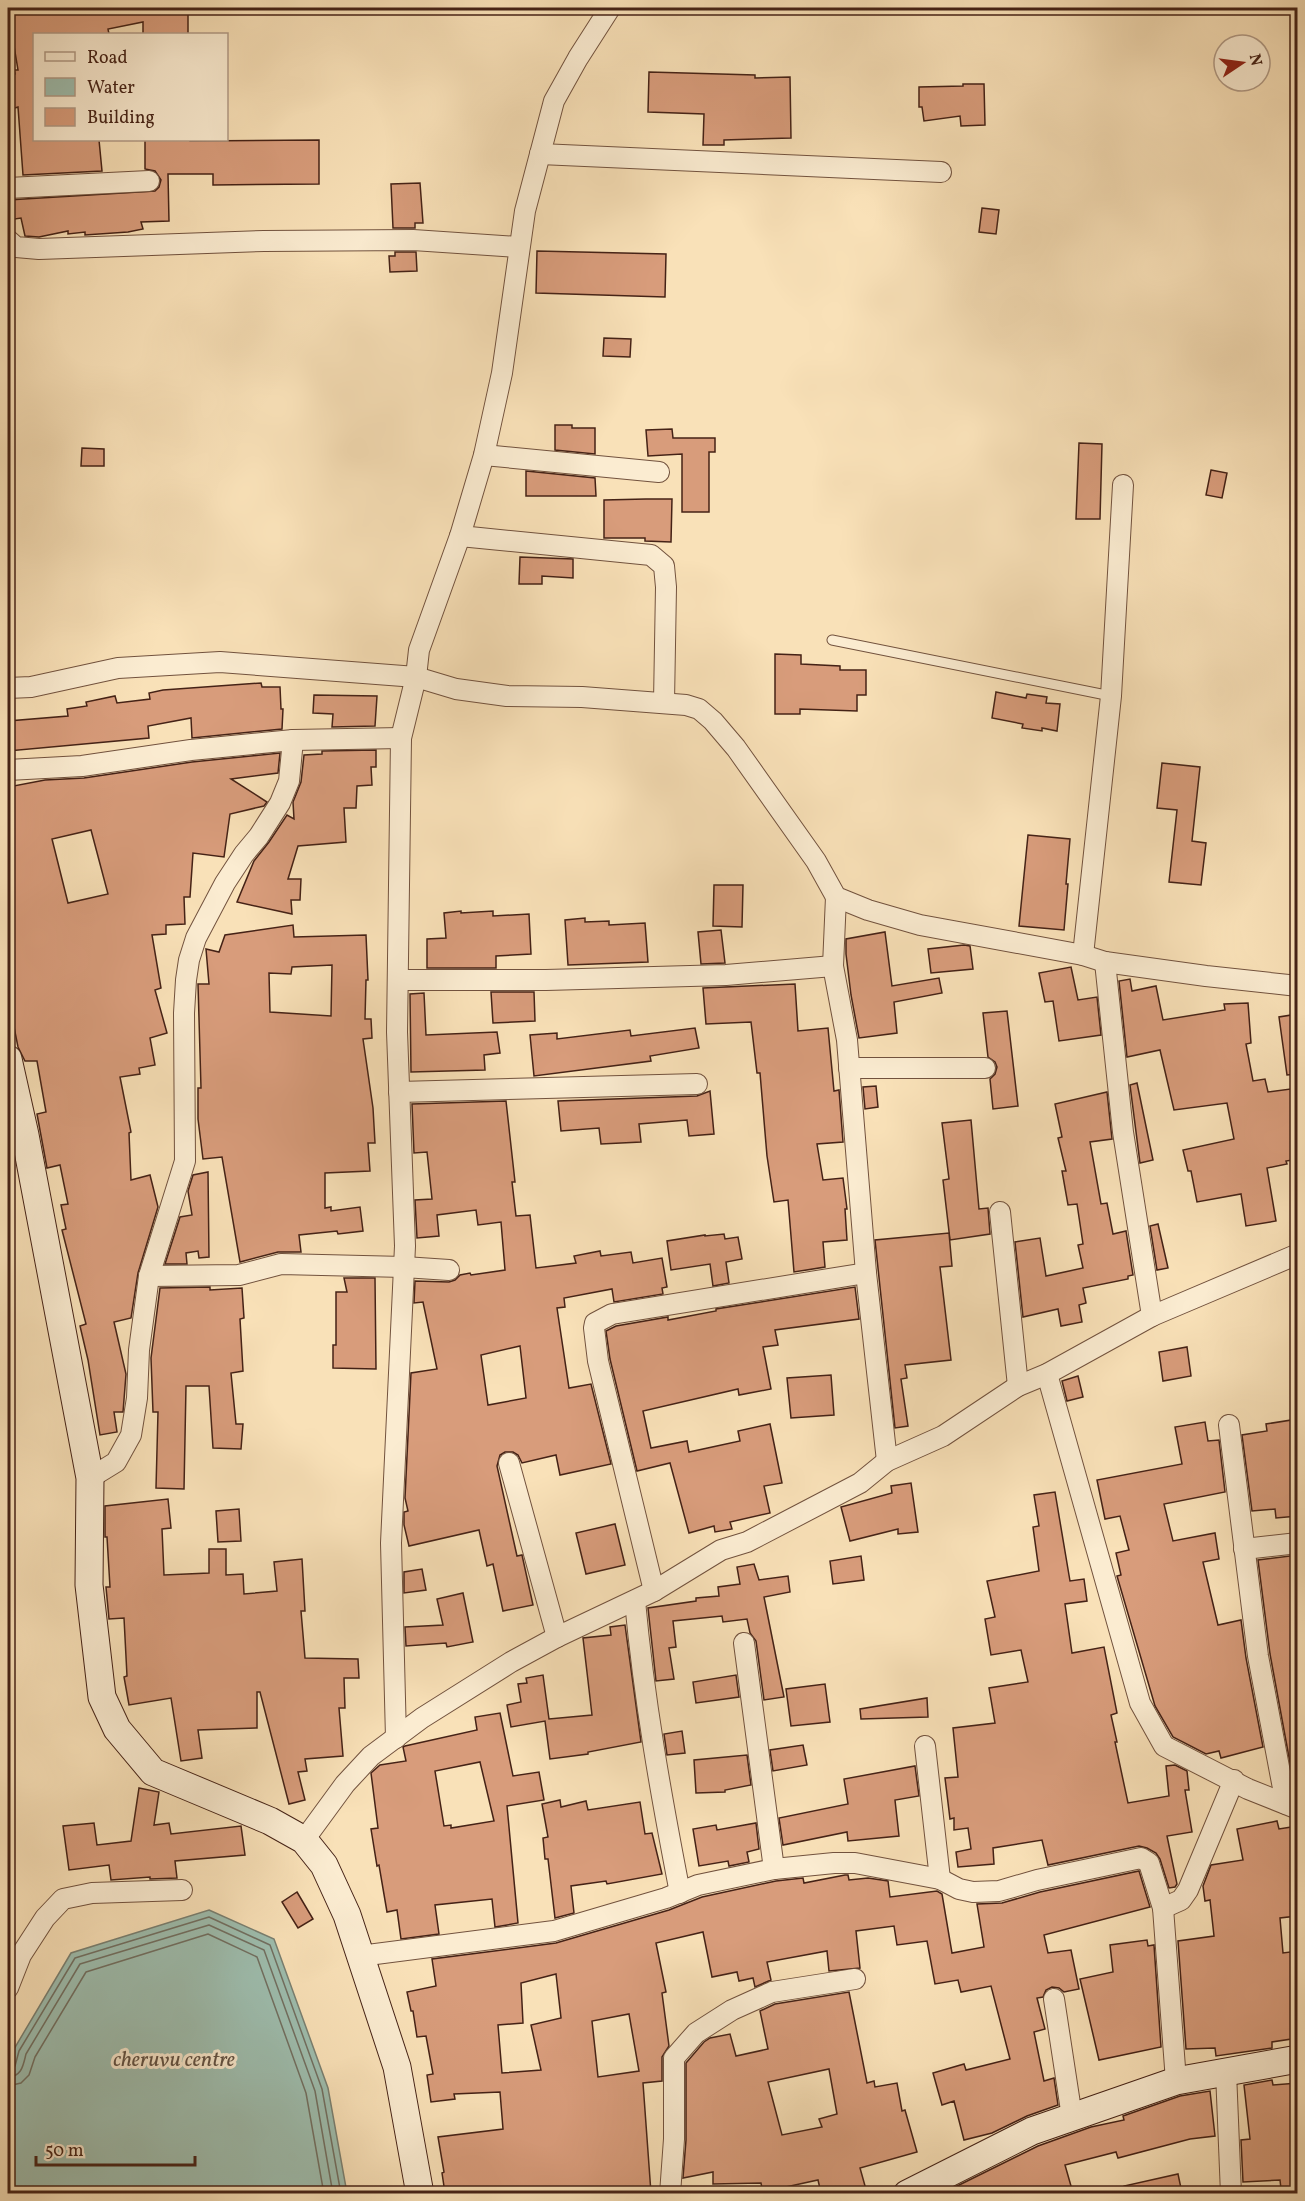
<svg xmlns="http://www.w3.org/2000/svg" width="1305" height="2201" viewBox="0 0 1305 2201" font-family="Vollkorn,serif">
<rect width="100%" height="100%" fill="#f9e1b8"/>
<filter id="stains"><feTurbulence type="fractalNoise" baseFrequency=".00333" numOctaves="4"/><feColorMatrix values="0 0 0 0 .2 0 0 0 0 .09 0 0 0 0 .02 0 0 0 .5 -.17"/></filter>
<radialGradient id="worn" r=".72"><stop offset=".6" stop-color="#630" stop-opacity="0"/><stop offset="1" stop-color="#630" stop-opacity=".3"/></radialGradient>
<polygon fill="#9ebeaf" stroke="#7a8072" stroke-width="1.5" points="209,1910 274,1939 328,2088 347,2193 8,2193 8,2075 14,2049 71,1953"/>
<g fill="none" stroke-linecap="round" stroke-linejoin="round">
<g stroke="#727062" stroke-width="1.5">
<polyline points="8,2069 15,2066 19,2051 75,1958 209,1917 270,1945 322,2089 341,2194"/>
<path d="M 8,2077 C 22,2076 23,2066 26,2054 L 80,1964 L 209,1925 L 264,1950 L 315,2091 L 333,2194"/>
<polyline points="8,2086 21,2083 29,2075 35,2057 86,1972 208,1934 257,1957 306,2093 324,2194"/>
</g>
</g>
<g fill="#d89c7b" stroke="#452216" stroke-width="1.5" fill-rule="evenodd">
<polygon points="25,8 27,8 28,11 47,8 188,8 188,34 143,34 143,22 108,29 109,34 34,34 34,140 99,140 102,171 23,175 18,107 8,110 8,75 15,74 14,70 18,70 12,34 8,34 8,10"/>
<polygon points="649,72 755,75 755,78 790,77 791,138 724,140 724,145 703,145 704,114 648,112"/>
<polygon points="963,84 984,84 985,125 961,126 960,116 924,121 922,107 919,107 919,87 963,86"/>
<polygon points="145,140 190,140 190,141 319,140 319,184 213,185 213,174 168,174 169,221 141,222 143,229 128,232 85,235 85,232 68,234 68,231 39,237 25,236 21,218 8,220 8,200 155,191 159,187 161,180 155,171 145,169"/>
<polygon points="420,183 423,223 415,223 415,228 393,228 391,184"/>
<polygon points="982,208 999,210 996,234 979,232"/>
<polygon points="537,251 666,254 665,297 536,293"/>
<polygon points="395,252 416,252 417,271 390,272 389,256 395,256"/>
<polygon points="604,338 631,339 630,357 603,356"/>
<polygon points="555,425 572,425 572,428 595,428 595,454 555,450"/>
<polygon points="672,429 673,438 715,438 715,452 709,452 709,512 682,512 682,454 648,456 646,430"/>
<polygon points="1079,443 1102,444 1100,519 1076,519"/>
<polygon points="82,448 104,449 104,466 81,466"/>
<polygon points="1211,470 1227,473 1222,498 1206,495"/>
<polygon points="526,471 595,478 596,496 526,496"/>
<polygon points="646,499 672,499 671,542 645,541 645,538 604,538 604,500"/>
<polygon points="520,557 573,559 573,578 542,576 542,584 519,584"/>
<polygon points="775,654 801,655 801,664 840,666 840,670 866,670 866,695 857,695 857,711 800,709 800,714 775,714"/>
<polygon points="261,683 262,687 280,687 281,709 283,709 282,729 192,738 191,718 148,726 149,738 8,751 8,721 68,716 67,709 87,706 86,702 115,696 117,703 150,699 149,693 163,690"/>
<polygon points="996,692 1026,698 1027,694 1047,697 1046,703 1060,704 1057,731 1042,728 1042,731 1022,728 1023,724 992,718"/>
<polygon points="314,695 377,696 375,726 332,727 333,714 313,713"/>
<polygon points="376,750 376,767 371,767 372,785 357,786 356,808 344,808 346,842 298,846 288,879 301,879 300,900 291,900 292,914 237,902 254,861 269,842 287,815 294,819 293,802 301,782 304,755 322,754 322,751"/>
<path d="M 280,753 L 278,773 L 231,779 L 267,802 L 264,806 L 230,814 L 224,857 L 193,853 L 190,897 L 184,897 L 185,924 L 166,925 L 166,934 L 152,935 L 161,988 L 155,990 L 167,1033 L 150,1038 L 155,1065 L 139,1068 L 140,1074 L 120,1077 L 131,1132 L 129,1133 L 131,1180 L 150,1175 L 158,1207 L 138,1273 L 131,1318 L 114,1322 L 126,1374 L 123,1412 L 114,1412 L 117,1432 L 100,1435 L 88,1360 L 80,1326 L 86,1324 L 62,1230 L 66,1229 L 61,1205 L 68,1204 L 60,1165 L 47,1168 L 37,1114 L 46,1112 L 37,1061 L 25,1061 L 18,1047 L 8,997 L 8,787 L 45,780 L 84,778 L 192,762 ZM 91,830 L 108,894 L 68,903 L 52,839 Z"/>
<polygon points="1162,763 1200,767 1192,841 1206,843 1201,885 1169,882 1177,810 1157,808"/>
<polygon points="1028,835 1070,839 1066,884 1068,884 1064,930 1019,926"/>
<polygon points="714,885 743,885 742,927 713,926"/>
<polygon points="461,911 461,913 493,911 493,916 529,914 531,954 496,956 496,968 427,968 427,939 446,938 444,913"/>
<polygon points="585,918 585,922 609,921 609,925 645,923 648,962 568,965 565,920"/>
<path d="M 293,925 L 294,937 L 366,935 L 368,980 L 366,980 L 365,1019 L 371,1019 L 372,1038 L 363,1039 L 373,1108 L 375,1143 L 368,1143 L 370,1171 L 325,1173 L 325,1208 L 331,1207 L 331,1211 L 360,1207 L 363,1231 L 338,1234 L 337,1231 L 299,1235 L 301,1252 L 278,1252 L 240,1262 L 222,1157 L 203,1159 L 198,1119 L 198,1088 L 201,1088 L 198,984 L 209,984 L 206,949 L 219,952 L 225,935 ZM 332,965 L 331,1016 L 270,1012 L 269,973 L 291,974 L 292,967 Z"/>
<polygon points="721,930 725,963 701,964 698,932"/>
<polygon points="885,932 892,986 939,978 942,993 894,1002 897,1033 859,1038 851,995 846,954 846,939"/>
<polygon points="964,945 970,946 973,969 931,973 928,949"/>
<polygon points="1071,967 1078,1000 1097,997 1101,1035 1059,1041 1053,1001 1045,1002 1039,973"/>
<polygon points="1130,979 1132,991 1156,986 1163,1020 1225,1010 1224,1004 1248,1003 1251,1043 1246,1044 1253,1081 1265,1079 1268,1092 1298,1088 1298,1159 1286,1161 1287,1164 1267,1168 1276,1221 1246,1226 1241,1194 1197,1202 1191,1171 1188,1171 1183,1150 1234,1139 1227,1103 1174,1110 1160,1050 1127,1057 1119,981"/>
<polygon points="795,984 798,1031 828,1028 834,1091 839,1090 843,1142 817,1144 823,1180 843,1178 847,1209 845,1209 847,1240 823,1242 825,1267 794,1272 788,1200 774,1202 767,1156 760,1073 757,1073 751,1022 706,1024 703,988"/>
<polygon points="491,992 534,992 535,1021 493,1023"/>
<polygon points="424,993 426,1035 497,1032 500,1053 484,1055 485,1070 411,1072 410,994"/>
<polygon points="1007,1011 1018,1106 993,1109 990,1079 995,1074 997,1067 995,1062 988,1057 983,1013"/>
<polygon points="1298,1014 1298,1074 1287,1075 1279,1017"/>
<polygon points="695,1028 699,1048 650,1056 651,1061 534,1076 530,1035 557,1033 557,1039 630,1030 631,1036"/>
<polygon points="1137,1083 1153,1160 1140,1163 1130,1085"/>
<polygon points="876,1086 878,1107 865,1109 863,1087"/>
<polygon points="710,1091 714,1134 689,1136 687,1120 639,1124 641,1142 601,1144 599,1128 561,1131 558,1101 697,1096"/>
<polygon points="1107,1092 1112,1139 1090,1142 1101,1204 1107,1203 1113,1234 1126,1231 1133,1275 1128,1276 1128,1279 1083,1288 1086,1303 1079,1305 1082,1322 1061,1326 1058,1309 1023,1317 1015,1242 1040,1238 1046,1276 1083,1268 1078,1245 1083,1244 1077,1204 1068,1205 1062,1171 1066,1171 1058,1138 1062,1137 1055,1104"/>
<path d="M 506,1101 L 515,1182 L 512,1182 L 516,1216 L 530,1215 L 536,1268 L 576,1263 L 574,1256 L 600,1251 L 601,1256 L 631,1252 L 633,1263 L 662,1258 L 667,1287 L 662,1288 L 663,1294 L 614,1302 L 612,1289 L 564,1298 L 565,1307 L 557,1308 L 569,1388 L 591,1384 L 611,1464 L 560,1475 L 556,1455 L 522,1463 L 518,1455 L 513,1452 L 505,1452 L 500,1455 L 497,1466 L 517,1556 L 522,1555 L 533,1605 L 503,1611 L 493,1564 L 487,1566 L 479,1530 L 409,1546 L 404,1525 L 404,1512 L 408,1511 L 405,1498 L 411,1373 L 437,1369 L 423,1302 L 414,1303 L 415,1281 L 449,1282 L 455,1280 L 460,1275 L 470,1273 L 471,1275 L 505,1270 L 501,1222 L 478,1225 L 476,1210 L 437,1215 L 439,1236 L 417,1238 L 415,1200 L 432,1199 L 427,1152 L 414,1153 L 412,1104 ZM 520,1346 L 526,1398 L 488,1405 L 481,1355 Z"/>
<polygon points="971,1120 979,1209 988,1208 990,1234 950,1240 943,1180 949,1179 942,1123"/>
<polygon points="208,1172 209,1257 199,1258 198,1251 186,1253 187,1264 165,1264 180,1217 192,1215 188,1191 193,1175"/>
<polygon points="1158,1224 1168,1268 1157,1270 1150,1226"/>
<polygon points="949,1233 952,1266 940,1267 951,1360 905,1365 907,1378 901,1379 908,1426 895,1428 875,1240"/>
<polygon points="724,1234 725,1239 738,1237 742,1259 726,1262 729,1283 713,1286 710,1264 671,1270 667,1241 705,1235 705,1236"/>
<polygon points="344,1278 375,1278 376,1369 333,1368 333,1345 336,1345 336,1292 347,1292"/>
<polygon points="210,1287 210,1290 242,1288 244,1318 240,1319 243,1371 231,1373 236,1424 243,1424 241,1449 213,1448 209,1386 186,1386 184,1489 156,1488 158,1412 153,1412 151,1358 160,1288"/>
<polygon points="855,1287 859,1319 775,1330 778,1345 763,1347 771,1389 739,1395 738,1389 643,1411 651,1448 687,1441 689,1452 740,1441 738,1431 770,1424 782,1483 764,1486 770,1513 730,1522 732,1529 715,1532 714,1526 689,1533 670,1463 637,1471 610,1359 606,1331 616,1326 668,1317 668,1320 716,1311 716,1309"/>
<polygon points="1187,1347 1191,1376 1163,1381 1159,1352"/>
<polygon points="831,1375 834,1415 791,1418 787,1378"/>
<polygon points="1078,1376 1083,1397 1067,1401 1062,1381"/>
<polygon points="1298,1419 1298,1516 1276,1518 1275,1509 1252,1511 1242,1435 1267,1431 1266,1424"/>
<polygon points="1205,1422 1208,1441 1219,1440 1225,1492 1164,1504 1173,1541 1215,1533 1219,1559 1203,1562 1218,1625 1241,1620 1246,1658 1263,1747 1221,1758 1219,1751 1206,1754 1173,1737 1155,1706 1117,1576 1121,1575 1116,1553 1129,1550 1120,1516 1105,1519 1097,1480 1182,1464 1175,1427"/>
<polygon points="911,1483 918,1532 898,1534 898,1529 850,1541 841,1507 892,1493 891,1486"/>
<polygon points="1055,1492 1070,1581 1084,1579 1087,1601 1065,1604 1072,1653 1104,1647 1117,1713 1111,1715 1117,1742 1115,1742 1128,1803 1169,1796 1166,1766 1175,1765 1187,1771 1189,1790 1185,1790 1192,1832 1167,1836 1177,1884 1175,1887 1169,1888 1160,1859 1156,1853 1147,1848 1139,1846 1048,1865 1042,1840 993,1848 994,1864 958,1867 956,1852 971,1849 968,1828 954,1830 954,1818 950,1819 945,1778 958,1777 953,1728 995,1723 989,1688 1028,1682 1021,1650 991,1655 985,1619 995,1617 987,1581 1039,1571 1033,1527 1039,1526 1034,1495"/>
<polygon points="168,1499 171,1528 162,1529 164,1575 209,1573 209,1549 226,1549 226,1575 243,1574 244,1594 277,1591 274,1562 302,1559 305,1611 301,1611 305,1658 358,1659 359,1678 344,1678 345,1708 339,1708 343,1756 305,1759 307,1771 298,1772 305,1800 289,1804 260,1692 257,1692 257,1728 198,1730 202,1758 181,1761 171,1698 129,1705 124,1677 127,1676 124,1618 109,1619 106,1587 110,1587 107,1537 105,1537 105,1506"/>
<polygon points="239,1509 241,1541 218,1542 216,1511"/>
<polygon points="615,1524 625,1565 586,1574 576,1533"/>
<polygon points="1298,1555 1298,1778 1293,1779 1270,1654 1258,1560"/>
<polygon points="861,1556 864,1580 833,1584 830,1561"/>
<polygon points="754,1564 759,1580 788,1576 790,1592 764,1597 784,1697 764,1700 756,1641 750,1633 747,1619 723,1622 722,1616 673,1621 676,1647 669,1648 674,1679 656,1681 648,1608 696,1601 696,1598 719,1596 718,1587 740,1584 737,1567"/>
<polygon points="422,1569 426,1590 404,1593 404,1572"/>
<polygon points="463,1593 473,1642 447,1647 446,1643 406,1646 405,1627 443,1625 437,1599"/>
<polygon points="625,1625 641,1742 588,1752 588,1754 550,1759 545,1721 511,1727 507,1705 521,1702 518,1684 527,1683 526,1678 543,1675 549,1719 592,1715 583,1638 611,1635 610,1627"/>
<polygon points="736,1675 739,1697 696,1703 693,1682"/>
<polygon points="825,1684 830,1722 791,1726 786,1689"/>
<polygon points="927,1698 928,1717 861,1719 860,1709"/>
<path d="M 500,1713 L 513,1776 L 539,1772 L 544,1800 L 507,1806 L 518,1923 L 495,1927 L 492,1899 L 435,1905 L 439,1934 L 401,1939 L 397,1910 L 387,1912 L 379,1865 L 377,1866 L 371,1829 L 378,1828 L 371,1773 L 380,1765 L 406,1761 L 403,1747 L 405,1746 L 477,1730 L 475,1717 ZM 480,1762 L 494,1821 L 451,1828 L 451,1825 L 444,1826 L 435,1771 Z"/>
<polygon points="682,1731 685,1753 667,1755 664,1734"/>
<polygon points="803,1745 807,1765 773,1771 770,1750"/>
<polygon points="747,1755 751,1785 725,1790 725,1792 696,1793 694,1760"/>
<polygon points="915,1766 919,1796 895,1800 899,1836 848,1841 847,1832 783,1845 779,1818 848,1804 844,1779"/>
<polygon points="139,1788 159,1792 154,1825 169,1823 171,1834 241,1826 245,1855 175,1861 177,1878 150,1879 150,1877 111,1880 109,1865 69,1870 63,1826 94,1823 97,1845 131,1841"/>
<polygon points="560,1800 561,1807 586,1801 588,1810 640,1802 645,1834 652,1833 662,1874 607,1884 606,1881 571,1886 574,1913 555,1918 548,1859 545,1859 543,1838 548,1837 542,1804"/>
<polygon points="1277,1821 1279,1829 1298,1826 1298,1887 1293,1888 1297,1916 1280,1918 1283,1953 1298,1951 1298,2038 1272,2042 1272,2048 1216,2056 1215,2048 1186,2049 1178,1941 1214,1936 1210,1900 1205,1901 1203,1886 1211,1865 1243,1860 1237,1829"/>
<polygon points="756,1823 759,1849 747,1852 749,1862 729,1866 728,1861 699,1866 693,1829 716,1825 717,1830"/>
<path d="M 1139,1871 L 1150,1907 L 1044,1935 L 1048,1953 L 1071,1950 L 1079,1989 L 1064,1992 L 1059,1988 L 1052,1987 L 1046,1990 L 1043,1997 L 1037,1998 L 1045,2029 L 1034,2032 L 1044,2081 L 1054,2078 L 1058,2105 L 1027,2116 L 992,2133 L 964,2140 L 954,2101 L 942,2105 L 933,2073 L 964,2064 L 966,2070 L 1010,2059 L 991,1986 L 961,1992 L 958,1980 L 935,1984 L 927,1941 L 897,1945 L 894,1926 L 856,1931 L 860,1968 L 829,1971 L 827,1951 L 767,1962 L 771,1980 L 755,1987 L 753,1978 L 739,1981 L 737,1972 L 712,1977 L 703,1932 L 656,1943 L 666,1992 L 662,1993 L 669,2046 L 662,2057 L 662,2081 L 643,2083 L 651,2193 L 445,2193 L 442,2173 L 444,2172 L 438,2137 L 503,2129 L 500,2092 L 454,2094 L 455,2099 L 431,2102 L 427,2075 L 433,2074 L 426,2036 L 417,2037 L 413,2011 L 411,2011 L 407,1992 L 436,1986 L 432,1959 L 556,1943 L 669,1910 L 702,1897 L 776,1881 L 803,1878 L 804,1883 L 845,1875 L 848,1875 L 849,1880 L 868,1878 L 888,1881 L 890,1897 L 937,1891 L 942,1894 L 952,1953 L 984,1947 L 977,1904 L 1002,1903 L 1040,1892 ZM 556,1974 L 561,2018 L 531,2025 L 541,2070 L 502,2073 L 498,2025 L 523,2023 L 521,1983 ZM 629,2014 L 639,2071 L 598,2077 L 592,2021 Z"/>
<polygon points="297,1892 313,1919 298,1928 282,1902"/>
<polygon points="1147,1940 1148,1946 1154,1945 1161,2047 1099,2060 1080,1979 1113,1972 1110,1945"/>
<path d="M 849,1992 L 867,2083 L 874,2081 L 875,2087 L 897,2083 L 902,2111 L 905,2110 L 917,2152 L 860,2168 L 867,2193 L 821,2193 L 818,2180 L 781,2188 L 782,2193 L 763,2193 L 761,2183 L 713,2184 L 713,2172 L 683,2178 L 686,2140 L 686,2063 L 704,2042 L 710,2038 L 730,2034 L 736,2056 L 768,2049 L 760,2011 L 775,2004 ZM 829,2069 L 837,2114 L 819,2119 L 822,2127 L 782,2135 L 768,2082 Z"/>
<polygon points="1272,2080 1273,2085 1298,2083 1298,2187 1281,2189 1280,2180 1243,2182 1241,2140 1250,2139 1244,2085"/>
<polygon points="1210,2091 1215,2136 1190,2139 1118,2158 1116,2152 1065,2165 1073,2193 943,2193 1038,2146 1091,2127 1124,2120 1123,2116 1180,2096"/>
<polygon points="1178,2174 1182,2193 1124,2193 1124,2186"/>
</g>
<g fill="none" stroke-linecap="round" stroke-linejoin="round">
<g stroke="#72523e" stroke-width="11">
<polyline id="lane" points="832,640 1111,696"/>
</g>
<g stroke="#72523e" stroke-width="22">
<g id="street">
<polyline points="540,154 941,172"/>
<polyline points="8,188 149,181"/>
<polyline points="8,240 16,247 39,249 264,241 413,240 518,247"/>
<polyline points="484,455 659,472"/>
<polyline points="460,536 651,555 664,566 666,587 664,702"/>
<polyline points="8,688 31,687 118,668 220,662 416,677 456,689 507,696 582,697 686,705 699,709 713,721 736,748 816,861 836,897 868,910 920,925 1083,955 1105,962 1206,976 1298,986"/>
<polyline points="8,770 82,766 191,750 293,740 401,738"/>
<polyline points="836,897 833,966 847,1040 866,1273 887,1461"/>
<polyline points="1083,955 1111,696 1123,485"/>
<polyline points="1105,962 1123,1132 1152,1316"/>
<polyline points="398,980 546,980 726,975 833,966"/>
<polyline points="849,1068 985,1068"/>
<polyline points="399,1092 697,1084"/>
<polyline points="1000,1212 1018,1386"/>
<polyline points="149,1276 239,1275 281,1264 404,1267 449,1270"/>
<polyline points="1047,1374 1140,1703 1164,1746 1248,1789 1298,1809"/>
<polyline points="1229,1425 1258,1656 1286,1804"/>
<polyline points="509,1463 557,1637"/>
<polyline points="90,1478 116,1462 131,1435 137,1398 139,1350 149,1276 185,1161 184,1013 186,980 189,960 196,938 225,883 244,854 259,836 280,803 289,781 293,740"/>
<polyline points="1244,1549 1298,1543"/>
<polyline points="654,1591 598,1361 594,1328 595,1323 612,1314 866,1273"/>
<path d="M 635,1601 C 644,1700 661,1795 680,1893"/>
<polyline points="744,1643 774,1869"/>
<polyline points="396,1738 391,1543 405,1246 397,1032 401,738 416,677 419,650 460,536 484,455 502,373 525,211 554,101 578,58 610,8"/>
<polyline points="925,1746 940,1879"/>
<polyline points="304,1840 345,1784 371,1756 422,1718 511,1662 557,1637 654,1591 721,1550 747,1542 860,1483 887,1461 943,1436 1018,1386 1047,1374 1152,1316 1298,1254"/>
<polyline points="1163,1908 1181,1900 1188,1890 1234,1780"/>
<polyline points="360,1956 554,1931 666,1898 698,1885 774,1869 834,1863 855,1863 940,1879 959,1889 973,1892 999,1891 1037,1880 1141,1858 1149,1863 1163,1908 1176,2081"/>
<polyline points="8,1988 21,1955 45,1918 63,1899 92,1893 182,1890"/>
<polyline points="1054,1999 1072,2117"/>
<polyline points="1226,2072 1231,2194"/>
<polyline points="670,2194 674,2139 674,2058 696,2033 732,2010 772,1992 855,1979"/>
</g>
</g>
<g stroke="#452216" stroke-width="29">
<g id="secondary">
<polyline points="8,1059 25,1135 90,1478 89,1585 102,1697 117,1729 153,1772 270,1821 304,1840 324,1865 347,1915 397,2067 420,2194"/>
<polyline points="907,2194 1032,2131 1176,2081 1298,2059"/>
</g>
</g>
<use href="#lane" stroke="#fbecd1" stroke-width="9"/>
<use href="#street" stroke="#fbecd1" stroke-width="20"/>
<use href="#secondary" stroke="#fbecd1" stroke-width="27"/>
</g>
<g text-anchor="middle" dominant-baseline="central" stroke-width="6" stroke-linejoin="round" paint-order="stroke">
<g font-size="22" font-style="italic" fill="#605144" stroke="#fbecd1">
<text x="174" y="2060">cheruvu centre</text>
</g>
</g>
<rect width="1305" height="2201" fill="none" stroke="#f9e1b8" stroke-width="30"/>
<rect x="9" y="9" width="1287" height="2183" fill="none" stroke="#452216" stroke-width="3"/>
<rect x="15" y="15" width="1275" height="2171" fill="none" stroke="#452216" stroke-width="1.5"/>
<rect x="33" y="33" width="195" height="108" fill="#fbecd1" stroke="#b29b86" stroke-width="1.5"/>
<rect x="45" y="52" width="30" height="9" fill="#fbecd1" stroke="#b29b86" stroke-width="1.5"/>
<text x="87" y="63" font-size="18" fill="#452216">Road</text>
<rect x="45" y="78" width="30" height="18" fill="#9ebeaf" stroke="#b29b86" stroke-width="1.5"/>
<text x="87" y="93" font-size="18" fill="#452216">Water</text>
<rect x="45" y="108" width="30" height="18" fill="#d89c7b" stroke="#b29b86" stroke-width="1.5"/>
<text x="87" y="123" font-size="18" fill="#452216">Building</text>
<g transform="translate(1242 63) rotate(77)"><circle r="28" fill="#fbecd1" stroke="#b29b86" stroke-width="1.5"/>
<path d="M0-4.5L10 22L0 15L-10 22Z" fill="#8f2418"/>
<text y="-9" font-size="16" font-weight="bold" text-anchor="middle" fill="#452216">N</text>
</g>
<path d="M36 2156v9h159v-9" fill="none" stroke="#452216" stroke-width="3"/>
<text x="45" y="2156" font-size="18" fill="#452216" stroke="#fbecd1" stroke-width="4.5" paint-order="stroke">50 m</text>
<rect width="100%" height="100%" filter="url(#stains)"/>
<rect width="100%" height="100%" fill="url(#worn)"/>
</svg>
